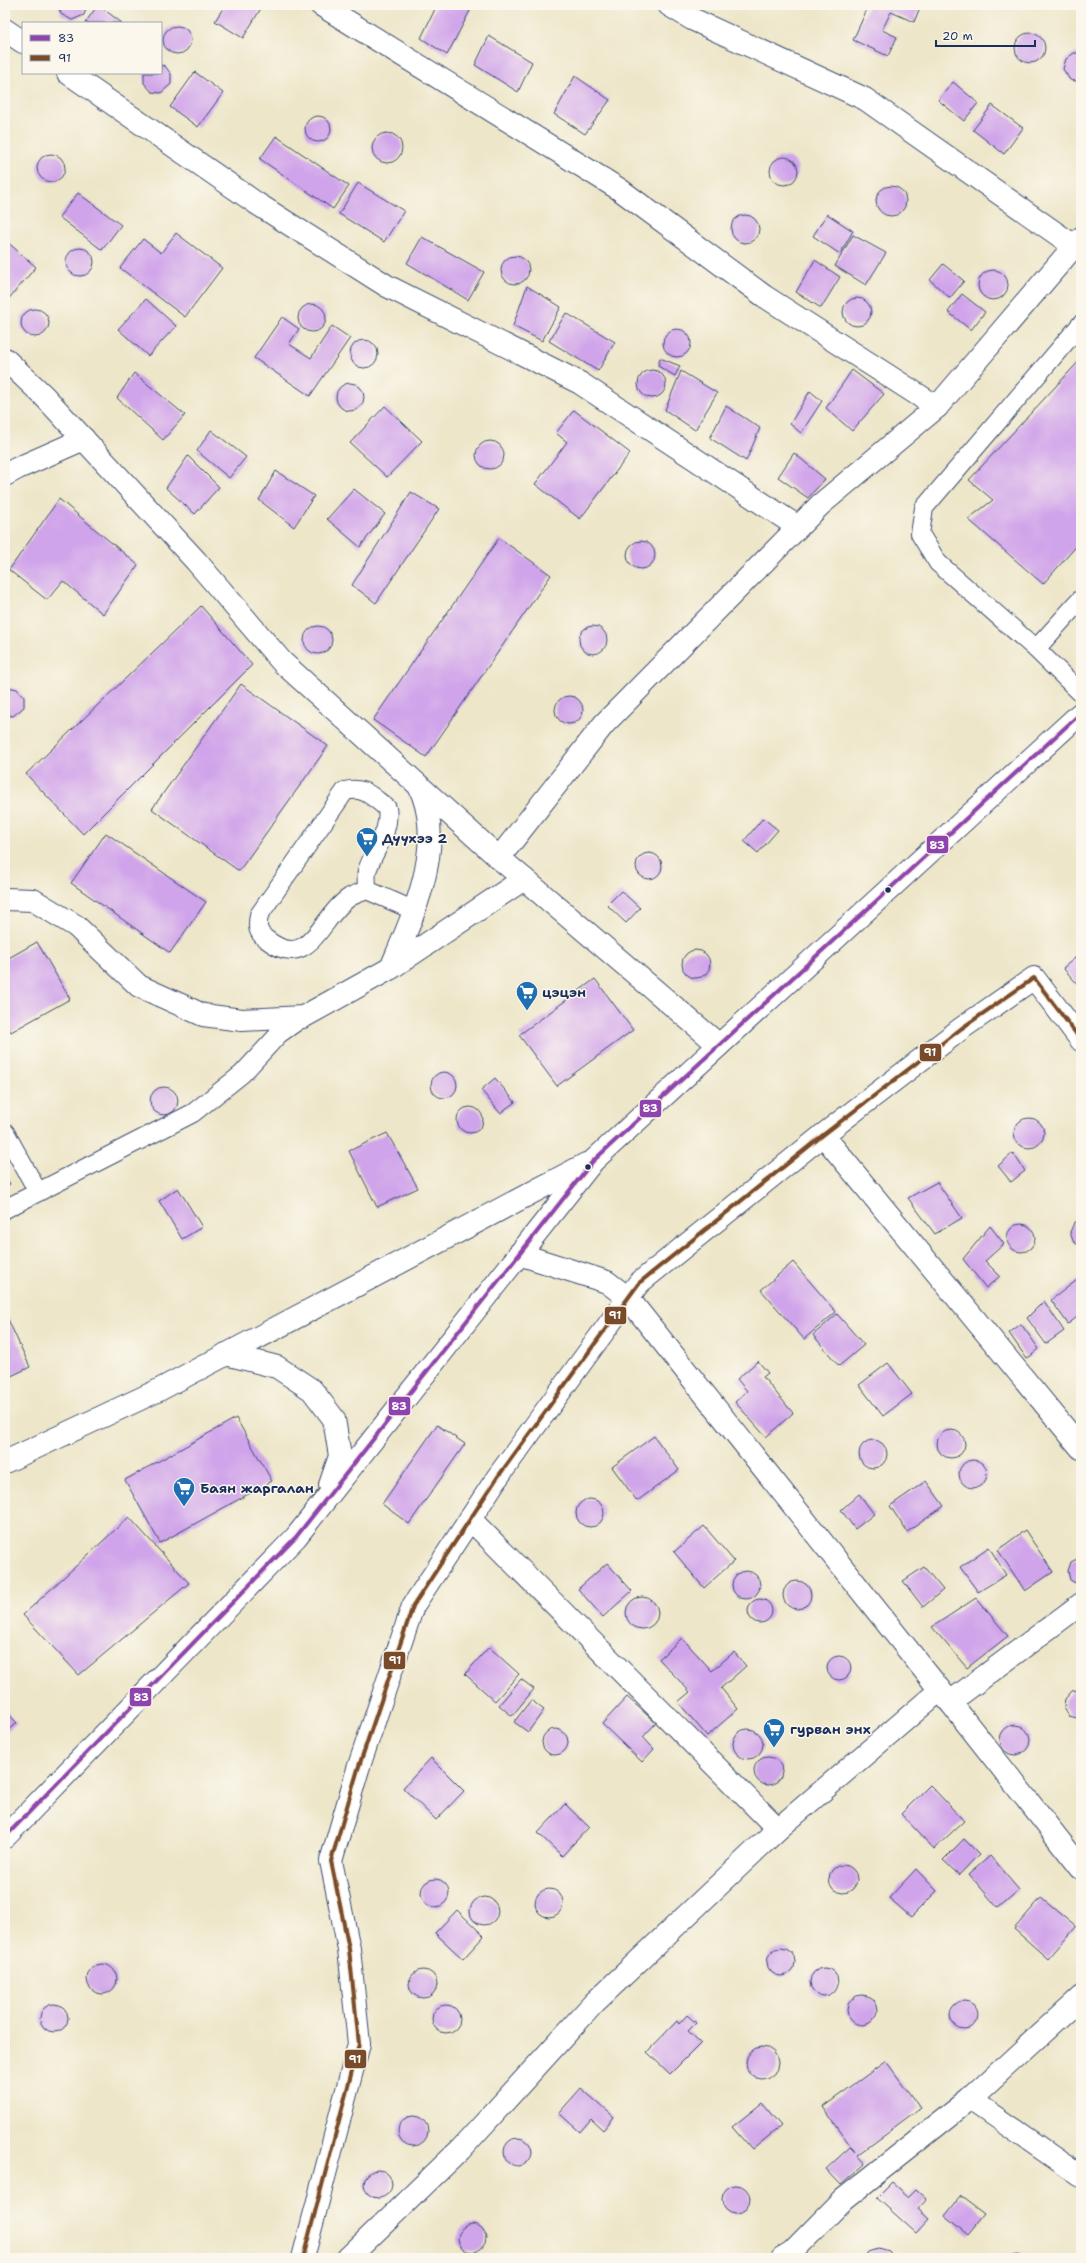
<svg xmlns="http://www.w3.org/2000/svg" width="1086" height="2263" viewBox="0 0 1086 2263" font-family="'Shantell Sans',sans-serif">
<rect width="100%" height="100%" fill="#fbf7ec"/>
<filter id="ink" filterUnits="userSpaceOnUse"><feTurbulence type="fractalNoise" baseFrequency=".025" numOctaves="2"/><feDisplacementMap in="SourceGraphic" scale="8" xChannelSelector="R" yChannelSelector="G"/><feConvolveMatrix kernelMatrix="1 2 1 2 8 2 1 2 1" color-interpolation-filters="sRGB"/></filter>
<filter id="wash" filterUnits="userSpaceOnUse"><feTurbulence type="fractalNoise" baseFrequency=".012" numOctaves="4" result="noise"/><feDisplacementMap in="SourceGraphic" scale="16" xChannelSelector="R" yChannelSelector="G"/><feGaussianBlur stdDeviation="0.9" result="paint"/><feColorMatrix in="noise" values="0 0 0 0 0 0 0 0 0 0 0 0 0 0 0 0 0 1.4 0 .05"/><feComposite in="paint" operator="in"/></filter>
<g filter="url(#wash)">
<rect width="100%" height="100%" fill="#ede6c9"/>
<g id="blocks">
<g fill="#d0a4ea">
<polygon points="58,5 87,5 84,15 72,20 61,14"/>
<polygon points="98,5 122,23 85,23"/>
<polygon points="225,5 263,5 243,38 215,21"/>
<polygon points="437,5 473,5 447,55 421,38"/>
<polygon points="869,5 921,5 914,22 891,12 882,30 897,37 888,56 853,40"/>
<circle cx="177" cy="40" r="14"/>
<circle cx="1030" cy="48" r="15"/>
<polygon points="489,36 532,62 518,92 475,65"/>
<polygon points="1074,53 1081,53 1081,82 1070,80 1063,69 1066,59"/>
<polygon points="161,65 165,66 171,74 171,84 161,93 152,92 144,83 144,73 161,73"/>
<polygon points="195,72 223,93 198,127 170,107"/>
<polygon points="575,76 610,100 585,134 554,114"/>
<polygon points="953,82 978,103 964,121 938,100"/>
<polygon points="992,105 1023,128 1004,154 973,130"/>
<circle cx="318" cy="129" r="13"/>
<circle cx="387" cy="148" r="15"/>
<polygon points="276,136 349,186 333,209 260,159"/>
<circle cx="51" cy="168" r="14"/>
<circle cx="784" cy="171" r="14"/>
<polygon points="358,183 404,211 384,242 339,214"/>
<circle cx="891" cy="201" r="15"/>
<polygon points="78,193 121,225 102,250 59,217"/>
<polygon points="827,214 853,231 840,254 813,236"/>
<circle cx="745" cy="229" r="14"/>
<polygon points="176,233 222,268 185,317 120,268 143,239 161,253"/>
<polygon points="853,235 886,253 866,285 835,266"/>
<polygon points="422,237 484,272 468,300 407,263"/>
<polygon points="5,240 36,267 5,303"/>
<circle cx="80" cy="262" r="14"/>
<circle cx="515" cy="270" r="14"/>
<polygon points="815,260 840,277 821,308 796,292"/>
<polygon points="943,264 964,281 950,298 930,280"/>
<circle cx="993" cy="285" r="15"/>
<polygon points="527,286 561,307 542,341 513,326"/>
<polygon points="962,294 985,312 971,330 948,312"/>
<circle cx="857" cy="312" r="14"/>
<polygon points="146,299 176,326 148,356 118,329"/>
<circle cx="312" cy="318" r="14"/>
<circle cx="35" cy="323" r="14"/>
<polygon points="566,313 615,342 598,371 549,341"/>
<polygon points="282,317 299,329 289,344 311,358 332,326 350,338 310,396 254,358"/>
<circle cx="677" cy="343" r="14"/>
<circle cx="364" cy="354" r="14"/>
<polygon points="660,358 680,366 675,376 658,366"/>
<polygon points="1081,359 1081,496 1079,498 1081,499 1081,541 1043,584 968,519 993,500 969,480"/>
<circle cx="652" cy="384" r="14"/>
<polygon points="852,370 884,394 852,431 826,408"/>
<polygon points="681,371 717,393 695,430 665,410"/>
<polygon points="134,373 185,415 163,440 117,398"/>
<circle cx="350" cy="397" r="14"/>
<polygon points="810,391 822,401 801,433 790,424"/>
<polygon points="385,406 422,441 387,477 350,443"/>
<polygon points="726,406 760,428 746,461 710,438"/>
<polygon points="574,410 630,453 580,519 535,484 567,442 556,433"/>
<polygon points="211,430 246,457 229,478 197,451"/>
<circle cx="490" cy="455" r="14"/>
<polygon points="794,453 825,479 808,498 778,477"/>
<polygon points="188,456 219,487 195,514 166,488"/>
<polygon points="276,471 314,496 294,527 259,500"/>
<polygon points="354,489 385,514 360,547 327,519"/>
<polygon points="411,492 439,509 376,603 352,585"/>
<polygon points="59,499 138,565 103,614 63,581 47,600 9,570"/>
<polygon points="499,538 551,575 426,757 373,720"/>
<circle cx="641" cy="555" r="14"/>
<polygon points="201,606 252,665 83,834 26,774"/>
<circle cx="318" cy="640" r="14"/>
<circle cx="593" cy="640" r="14"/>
<polygon points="241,684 328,746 239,871 152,809"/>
<polygon points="8,687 17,689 24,697 24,707 13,716 5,715 5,688"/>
<circle cx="569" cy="710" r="14"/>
<polygon points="763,818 778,830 758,853 744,841"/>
<polygon points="106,833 206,902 170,953 71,883"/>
<circle cx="649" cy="866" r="13"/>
<polygon points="621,891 640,908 626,923 607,905"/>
<polygon points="37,942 70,999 11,1032 5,1023 5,960"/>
<circle cx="696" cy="964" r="14"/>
<polygon points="1081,953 1081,988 1063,968"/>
<polygon points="595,979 633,1030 557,1086 519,1035"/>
<circle cx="444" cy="1085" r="13"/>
<polygon points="495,1078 515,1102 500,1113 481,1090"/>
<circle cx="164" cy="1101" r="14"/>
<circle cx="470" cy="1120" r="13"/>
<circle cx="1029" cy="1133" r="15"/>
<polygon points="387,1133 418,1188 377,1207 349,1151"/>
<polygon points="1013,1153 1025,1171 1011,1182 998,1166"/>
<polygon points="5,1176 10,1184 5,1186"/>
<polygon points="937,1182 962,1218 935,1234 908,1198"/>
<polygon points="178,1188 202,1227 182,1239 159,1201"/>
<polygon points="1081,1219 1081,1247 1073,1241 1070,1232 1074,1223"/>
<circle cx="1021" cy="1238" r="14"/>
<polygon points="990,1226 1004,1244 985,1261 1000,1276 986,1288 963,1259"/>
<polygon points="793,1262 836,1312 804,1339 761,1290"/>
<polygon points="1081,1277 1081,1314 1068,1324 1051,1300"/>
<polygon points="1044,1301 1064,1331 1046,1344 1027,1318"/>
<polygon points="5,1313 30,1367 5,1379"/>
<polygon points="837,1314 864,1345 839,1366 813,1335"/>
<polygon points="1021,1324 1039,1349 1027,1359 1009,1333"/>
<polygon points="758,1361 768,1373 763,1377 793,1413 766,1437 735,1402 747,1391 737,1379"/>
<polygon points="888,1363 912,1394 883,1416 859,1385"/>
<polygon points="236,1418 272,1481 160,1543 125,1480"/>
<polygon points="437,1425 465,1444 409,1524 382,1504"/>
<circle cx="951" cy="1444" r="14"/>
<polygon points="654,1436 679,1470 637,1501 612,1467"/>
<circle cx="873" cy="1454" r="14"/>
<circle cx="973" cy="1474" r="14"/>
<polygon points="926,1481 944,1506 907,1532 890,1506"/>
<polygon points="859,1494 874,1514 855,1529 841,1510"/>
<circle cx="590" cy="1513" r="14"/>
<polygon points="129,1517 189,1583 79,1675 23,1615"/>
<polygon points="704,1526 734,1561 704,1588 674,1552"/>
<polygon points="1025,1530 1053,1572 1025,1591 998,1550"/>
<polygon points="989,1547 1006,1575 978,1592 960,1567"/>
<polygon points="1081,1557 1081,1586 1070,1580 1068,1571 1071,1562"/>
<polygon points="607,1563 632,1591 603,1617 578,1589"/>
<polygon points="924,1567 943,1590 923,1607 903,1581"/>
<circle cx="746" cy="1585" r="14"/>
<circle cx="797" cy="1595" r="14"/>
<circle cx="642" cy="1613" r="16"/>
<polygon points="976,1598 1008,1636 967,1668 932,1627"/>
<circle cx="760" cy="1611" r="12"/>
<polygon points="682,1638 712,1671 734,1652 746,1666 721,1688 738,1709 707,1736 678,1702 690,1692 659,1659"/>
<polygon points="489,1647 519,1674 495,1701 465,1674"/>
<circle cx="839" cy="1668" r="12"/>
<polygon points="521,1679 534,1689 512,1716 499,1705"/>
<polygon points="1077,1690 1081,1690 1081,1719 1069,1716 1064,1708 1065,1699 1072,1691"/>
<polygon points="627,1697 656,1723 643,1737 654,1749 642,1762 602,1724"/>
<polygon points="531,1700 544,1710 528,1732 514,1722"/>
<polygon points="5,1710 17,1723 5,1732"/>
<circle cx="1015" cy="1740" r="15"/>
<circle cx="748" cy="1744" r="15"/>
<circle cx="555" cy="1742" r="13"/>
<circle cx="768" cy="1771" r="14"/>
<polygon points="431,1758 464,1791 436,1820 403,1788"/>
<polygon points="930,1785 964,1821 934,1849 901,1814"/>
<polygon points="565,1804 589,1827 562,1856 538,1833"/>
<polygon points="964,1839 979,1854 959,1875 943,1860"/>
<polygon points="990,1856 1019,1890 998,1908 969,1874"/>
<circle cx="843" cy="1879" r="14"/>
<polygon points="916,1869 937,1891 911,1917 889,1898"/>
<circle cx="435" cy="1893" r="14"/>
<circle cx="549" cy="1903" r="14"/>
<circle cx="484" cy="1911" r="14"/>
<polygon points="1041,1898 1076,1927 1048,1959 1014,1929"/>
<polygon points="457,1910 484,1936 463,1959 435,1933"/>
<circle cx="781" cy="1962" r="14"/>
<circle cx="102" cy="1979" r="15"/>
<circle cx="824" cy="1982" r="14"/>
<circle cx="423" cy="1984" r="14"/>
<circle cx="862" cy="2010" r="15"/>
<circle cx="964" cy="2015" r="14"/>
<circle cx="54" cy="2018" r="14"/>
<circle cx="446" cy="2019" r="14"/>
<polygon points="687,2015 696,2023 688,2031 701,2043 670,2074 647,2052 677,2021 679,2024"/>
<circle cx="762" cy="2063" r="16"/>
<polygon points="886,2061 920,2108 857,2155 865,2164 841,2185 826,2169 850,2147 855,2152 823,2107"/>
<polygon points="581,2088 614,2117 603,2130 591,2119 580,2132 559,2113"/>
<polygon points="762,2103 781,2126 752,2150 732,2127"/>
<circle cx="413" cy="2131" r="15"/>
<circle cx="518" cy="2152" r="14"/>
<circle cx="378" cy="2184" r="14"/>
<polygon points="892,2183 908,2197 916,2189 927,2199 918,2209 929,2219 916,2233 877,2198"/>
<circle cx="736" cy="2199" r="14"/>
<polygon points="960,2196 985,2215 969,2235 945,2215"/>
<circle cx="472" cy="2238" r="14"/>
<polygon points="878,2248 888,2251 893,2258 864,2258 869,2251"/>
<polygon points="1018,2253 1030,2258 1006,2258 1013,2254"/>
</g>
</g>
</g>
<g filter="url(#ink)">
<use href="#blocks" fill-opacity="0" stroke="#3a4a6e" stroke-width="1"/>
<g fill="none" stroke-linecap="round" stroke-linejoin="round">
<g stroke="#3a4a6e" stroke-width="20">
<g id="lane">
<polyline points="1081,599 1036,649 1081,693"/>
<polyline points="1036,649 938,563 920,534 924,508 1081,324"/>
<path d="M 367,890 C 367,884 366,876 367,871 C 374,849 391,832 387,808 C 372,797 365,786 345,791 L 259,915 C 257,926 257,932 266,939 C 310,974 320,916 350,897 C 355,894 362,892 367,890 L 415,911"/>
<polyline points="5,1132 38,1192"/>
<polyline points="5,1209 193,1113 242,1074 279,1034 303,1017"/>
</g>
</g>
<g stroke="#3a4a6e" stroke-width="24">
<g id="street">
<polyline points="321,5 619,189 764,296 937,407"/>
<polyline points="669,5 692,19 865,99 1074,246"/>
<polyline points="5,30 23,42"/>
<polyline points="68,73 256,203 387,286 580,383 798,527"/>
<polyline points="5,359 44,396 196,561 282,662 499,858"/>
<polyline points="5,475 18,468 84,439"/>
<polyline points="524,879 499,858 604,724 820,505 937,407 1081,238"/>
<polyline points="5,899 33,900 76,926 139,986 203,1015 242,1020 303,1017 391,968 524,879 719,1045"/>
<path d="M 391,968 C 414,913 447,844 419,786"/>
<polyline points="823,1135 1081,1448"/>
<polyline points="519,1254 607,1282 628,1298 940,1690"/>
<polyline points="470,1519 778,1829"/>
<polyline points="950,1702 1081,1868"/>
<polyline points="970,2099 1081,2176"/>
<polyline points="303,2258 359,2044 349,1949 331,1861 358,1769 413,1606 497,1478 639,1283 823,1135 962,1028 1034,978 1081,1040"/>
<polyline points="348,2258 461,2149 594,2003 778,1829 940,1690 950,1702 1081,1604"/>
<polyline points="782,2258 792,2252 844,2199 970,2099 1081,1997"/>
</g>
</g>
<g stroke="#3a4a6e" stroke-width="24">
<g id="secondary">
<polyline points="226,1354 277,1367 312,1390 334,1419 340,1456 330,1485"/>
<polyline points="5,1462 157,1391 586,1164"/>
<polyline points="5,1837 296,1537 593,1161 1081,713"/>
</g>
</g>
<use href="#lane" stroke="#fff" stroke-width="18"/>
<use href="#street" stroke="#fff" stroke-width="22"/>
<use href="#secondary" stroke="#fff" stroke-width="22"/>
<g stroke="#fbf7ec" stroke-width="7">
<polyline id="bus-1" points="5,1837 296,1537 593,1161 1081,713"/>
</g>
<g stroke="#fbf7ec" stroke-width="7">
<polyline id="bus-2" points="303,2258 359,2044 349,1949 331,1861 358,1769 413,1606 497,1478 639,1283 823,1135 962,1028 1034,978 1081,1040"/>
</g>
<use href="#bus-1" stroke="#8e44ad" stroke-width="4"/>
<use href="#bus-2" stroke="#7a4b2a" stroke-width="4"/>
</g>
</g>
<defs>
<g id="supermarket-pin" transform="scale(1.15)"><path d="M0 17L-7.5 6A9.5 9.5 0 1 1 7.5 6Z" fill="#1f6fb2" stroke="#fbf7ec"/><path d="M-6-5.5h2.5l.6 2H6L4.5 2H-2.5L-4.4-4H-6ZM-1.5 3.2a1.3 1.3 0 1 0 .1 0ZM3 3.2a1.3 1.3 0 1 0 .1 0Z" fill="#fff"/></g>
</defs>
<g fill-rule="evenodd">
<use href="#supermarket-pin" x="367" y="838"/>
<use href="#supermarket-pin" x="527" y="992"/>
<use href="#supermarket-pin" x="184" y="1488"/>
<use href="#supermarket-pin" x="774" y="1729"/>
</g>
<g fill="#1b2f5e" stroke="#fbf7ec" stroke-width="1.5">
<circle cx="888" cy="890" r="3.5"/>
<circle cx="588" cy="1167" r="3.5"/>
</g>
<g text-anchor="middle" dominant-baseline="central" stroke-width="3" stroke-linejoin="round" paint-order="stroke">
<g font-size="14" font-weight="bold" fill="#1b2f5e" stroke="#fbf7ec" text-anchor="start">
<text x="382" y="838">Дүүхээ 2</text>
<text x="542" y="992">цэцэн</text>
<text x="200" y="1488">Баян жаргалан</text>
<text x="790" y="1729">гурван энх</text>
</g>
</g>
<g stroke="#fbf7ec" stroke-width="1.5">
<rect x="926" y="835" width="23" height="19" rx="4" fill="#8e44ad"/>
<rect x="919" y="1043" width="23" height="19" rx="4" fill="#7a4b2a"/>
<rect x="639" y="1099" width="23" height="19" rx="4" fill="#8e44ad"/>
<rect x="604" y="1306" width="23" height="19" rx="4" fill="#7a4b2a"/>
<rect x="388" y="1396" width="23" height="20" rx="4" fill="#8e44ad"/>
<rect x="383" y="1651" width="23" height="19" rx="4" fill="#7a4b2a"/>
<rect x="129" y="1687" width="23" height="20" rx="4" fill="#8e44ad"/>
<rect x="344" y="2049" width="23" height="20" rx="4" fill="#7a4b2a"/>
</g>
<g font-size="11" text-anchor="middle" font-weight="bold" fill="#fff">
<text x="937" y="849">83</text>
<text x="930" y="1056">91</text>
<text x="650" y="1112">83</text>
<text x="615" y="1319">91</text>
<text x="399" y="1410">83</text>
<text x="395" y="1664">91</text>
<text x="141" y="1701">83</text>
<text x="355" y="2063">91</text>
</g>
<rect width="1086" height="2263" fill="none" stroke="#fbf7ec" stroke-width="20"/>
<rect x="22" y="22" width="140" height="52" fill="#fbf7ec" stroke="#a1a7b3"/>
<rect x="30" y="35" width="20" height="6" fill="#8e44ad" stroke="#a1a7b3"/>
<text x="58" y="42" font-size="12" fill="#1b2f5e">83</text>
<rect x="30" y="55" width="20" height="6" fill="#7a4b2a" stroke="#a1a7b3"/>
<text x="58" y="62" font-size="12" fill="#1b2f5e">91</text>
<path d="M936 40v6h99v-6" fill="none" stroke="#1b2f5e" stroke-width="2"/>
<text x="942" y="40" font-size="12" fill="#1b2f5e" stroke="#fbf7ec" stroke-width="3" paint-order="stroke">20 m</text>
</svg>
